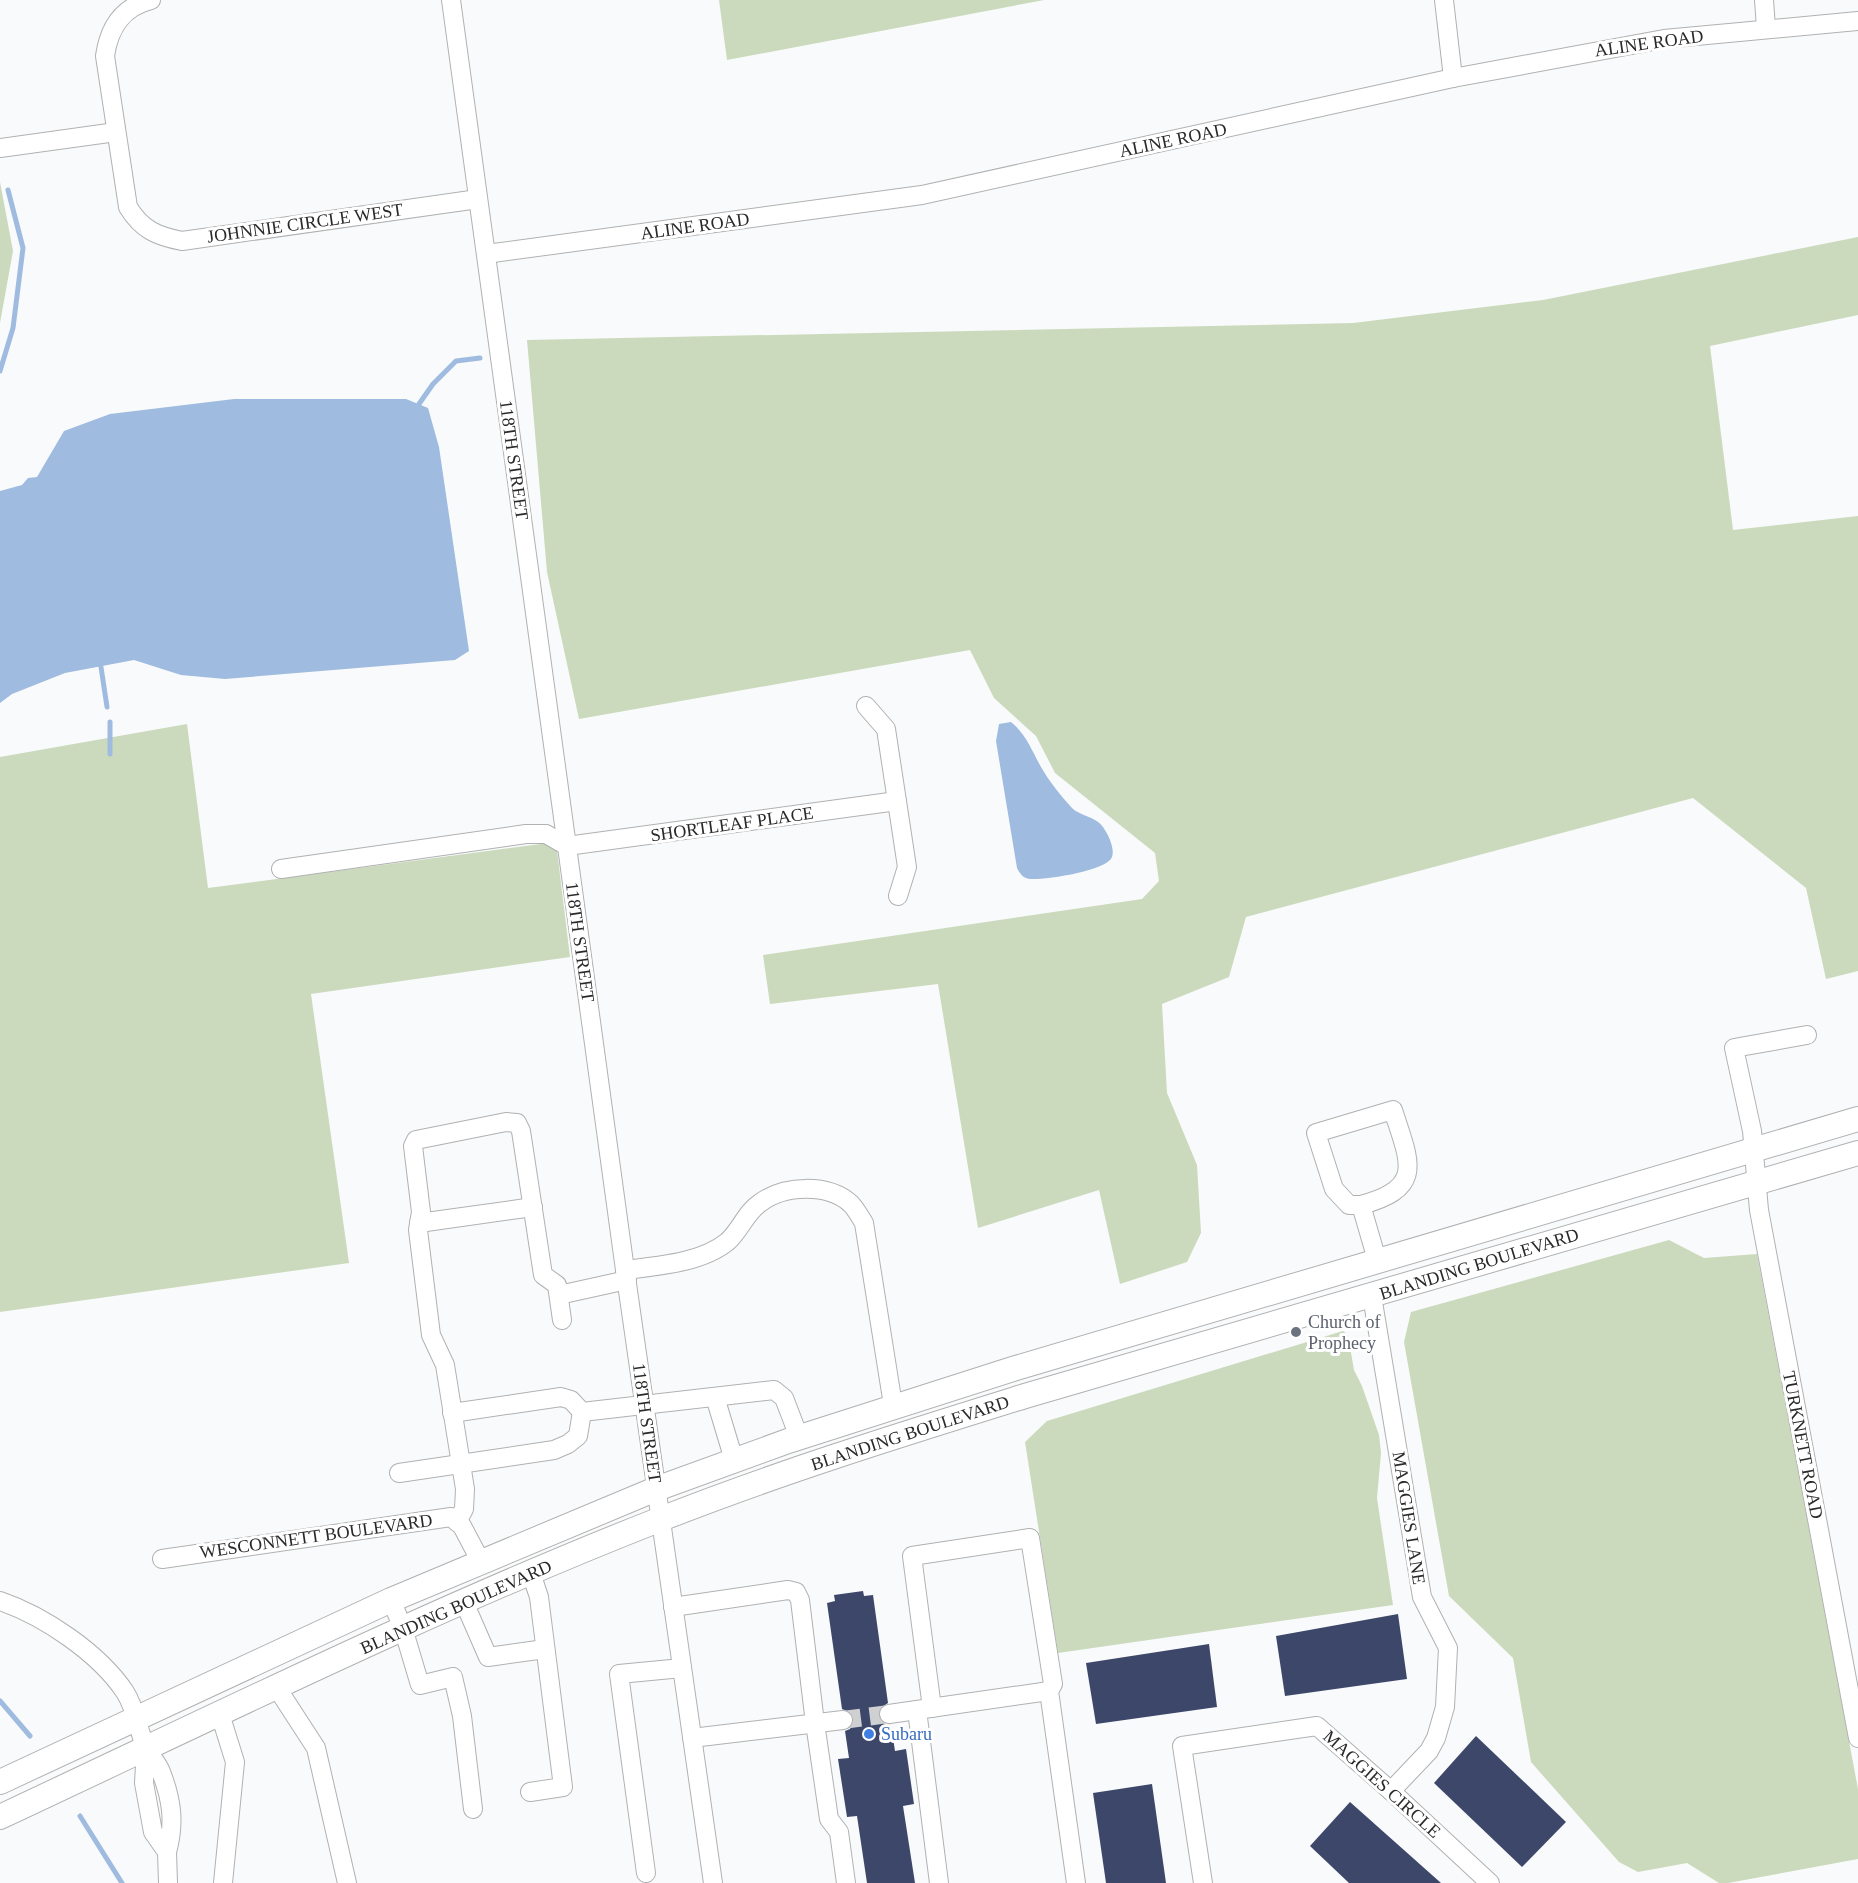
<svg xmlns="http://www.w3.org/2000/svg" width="1858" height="1883" viewBox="0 0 1858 1883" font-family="'Times New Roman',serif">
<rect width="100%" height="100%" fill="#f9fafb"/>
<g fill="#cbdabc">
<polygon points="719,0 1044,0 727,60"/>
<polygon points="0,182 13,251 0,323"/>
<polygon points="1858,237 1858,315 1710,346 1733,530 1858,516 1858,971 1826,979 1806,888 1693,798 1246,917 1229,977 1162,1004 1167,1093 1197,1165 1201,1233 1187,1262 1120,1284 1099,1190 978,1228 938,984 770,1004 763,955 1142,899 1159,881 1155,853 1055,773 1036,736 994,698 970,650 579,719 547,572 527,340 1353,323 1543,300"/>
<polygon points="187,724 208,888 556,842 570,957 311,994 349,1263 0,1312 0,757"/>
<polygon points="1669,1240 1704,1258 1757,1254 1858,1789 1858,1859 1728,1883 1719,1883 1687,1863 1638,1872 1619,1862 1531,1762 1513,1658 1449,1596 1404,1342 1411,1312"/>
<polygon points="1343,1331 1348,1335 1354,1370 1362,1386 1379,1435 1381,1453 1377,1498 1393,1605 1058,1653 1025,1442 1047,1421"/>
</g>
<g fill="#9fbbdf">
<polygon points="234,399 406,399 428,408 439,447 469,651 455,660 225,679 181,675 134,660 65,673 12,694 0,703 0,491 22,485 28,478 37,477 64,431 110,414"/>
<path d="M 1011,722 C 1026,734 1032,751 1041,767 C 1049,781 1061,796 1072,808 C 1080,816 1095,816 1103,827 C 1108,834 1115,848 1112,857 C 1107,871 1045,880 1030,879 C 1023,878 1020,874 1017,868 L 996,741 L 999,724 Z"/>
</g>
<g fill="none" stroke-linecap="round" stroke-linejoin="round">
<g stroke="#9fbbdf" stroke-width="5">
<polyline points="0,371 13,328 23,248 8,190"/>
<polyline points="419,404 433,384 456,361 480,358"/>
<polyline points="101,667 107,707"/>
<polyline points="110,722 110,754"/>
<polyline points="0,1701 30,1736"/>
<polyline points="80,1816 122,1883"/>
</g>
</g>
<g fill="#3c476a">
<polygon points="863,1591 864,1596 873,1595 888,1703 879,1709 878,1716 884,1724 891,1725 895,1751 906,1749 914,1804 903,1806 915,1883 867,1883 857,1816 847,1817 838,1759 849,1758 845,1731 850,1729 854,1719 852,1713 842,1709 827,1603 835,1601 834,1595"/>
<polygon points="1398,1614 1407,1679 1285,1696 1276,1636"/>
<polygon points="1209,1644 1217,1707 1096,1724 1086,1663"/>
<polygon points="1476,1736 1566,1822 1522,1867 1434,1783"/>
<polygon points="1152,1784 1166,1883 1106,1883 1093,1793"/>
<polygon points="1350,1802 1441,1883 1349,1883 1310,1846"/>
</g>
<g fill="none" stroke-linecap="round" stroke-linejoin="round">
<polyline stroke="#cfd0d1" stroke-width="18" stroke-dasharray="18 9" stroke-linecap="butt" points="843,1720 889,1714"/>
<g stroke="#b0b1b2" stroke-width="20">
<g id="minor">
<path d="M 151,0 C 122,7 109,28 105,56 L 128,207 C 142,230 157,236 182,241 L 478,199"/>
<polyline points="451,0 625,1270 713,1883"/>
<polyline points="1444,0 1453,78"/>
<polyline points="1764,0 1766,28"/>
<polyline points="0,148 116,132"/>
<polyline points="486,254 922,195 1453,78 1664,39 1858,21"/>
<polyline points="866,706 886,729 907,867 898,896"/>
<polyline points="281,869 526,834 546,834 567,846 897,801"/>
<polyline points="1807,1035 1734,1048 1752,1131 1759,1210 1858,1738"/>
<path d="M 1361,1205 L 1349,1205 L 1334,1189 L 1316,1133 L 1393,1110 C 1409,1161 1426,1188 1361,1205 L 1377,1260"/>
<polyline points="419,1223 533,1207"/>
<path d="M 625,1270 C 657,1266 701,1263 727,1242 C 740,1231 746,1212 760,1203 C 784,1185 828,1183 851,1204 C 856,1209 860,1217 864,1223 L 893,1405"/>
<polyline points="559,1295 627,1280"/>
<polyline points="1372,1296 1422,1597 1448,1648 1445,1707 1436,1738 1429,1751 1391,1791"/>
<polyline points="715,1397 734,1460"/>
<polyline points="452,1413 561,1397 571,1400 582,1412 774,1390 784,1398 799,1437"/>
<polyline points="399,1473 554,1450 568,1444 578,1436 582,1412"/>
<polyline points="457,1522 464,1509 465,1489 445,1365 431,1335 418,1230 421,1212 413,1146 416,1140 506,1122 517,1123 521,1131 543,1275 557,1285 562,1320"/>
<polyline points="162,1559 451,1517 462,1526 481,1562"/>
<polyline points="391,1600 403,1628 420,1685 453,1677 462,1716 473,1809"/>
<path d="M 0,1601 C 44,1616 99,1653 125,1692 C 136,1709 138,1730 146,1748 C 150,1756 158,1763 161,1772 C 172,1800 175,1823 167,1852 L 153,1832 L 144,1783 L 146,1748"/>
<polyline points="464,1602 488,1657 545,1649"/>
<polyline points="673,1607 788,1590 796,1592 800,1600 815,1723 829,1819 839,1832 846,1883"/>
<polyline points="277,1688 316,1748 347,1883"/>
<polyline points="932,1708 912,1556 1030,1538 1053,1684 1049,1691 1076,1883"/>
<polyline points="917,1710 939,1883"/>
<polyline points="220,1714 235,1762 223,1883"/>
<polyline points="889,1714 1049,1691"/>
<polyline points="692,1738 843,1720"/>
<polyline points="530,1792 563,1787 539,1597 531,1573"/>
<polyline points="167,1852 168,1883"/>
<polyline points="646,1873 619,1674 682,1668"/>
<polyline points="1203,1883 1182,1746 1317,1726 1391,1791 1490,1883"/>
</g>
</g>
<g stroke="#b0b1b2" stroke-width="26">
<g id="major">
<polyline points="0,1782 391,1600 656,1489 788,1441 1016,1368 1858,1119"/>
<path d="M 0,1817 C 218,1715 436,1607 661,1519 C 780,1472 903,1434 1025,1396 L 1858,1153"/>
</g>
</g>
<use href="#minor" stroke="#fff" stroke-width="18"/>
<use href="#major" stroke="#fff" stroke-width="24"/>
</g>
<circle fill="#6b7280" stroke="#fff" stroke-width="2" cx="1296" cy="1332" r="6"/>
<circle fill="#3f7fe0" stroke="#fff" stroke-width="2" cx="869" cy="1734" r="6"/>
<g text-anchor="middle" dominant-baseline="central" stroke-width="6" stroke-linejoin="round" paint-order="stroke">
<g font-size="18" fill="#29292a" stroke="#fff">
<text transform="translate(1649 43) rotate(-8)">ALINE ROAD</text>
<text transform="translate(1173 140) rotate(-12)">ALINE ROAD</text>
<text transform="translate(305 223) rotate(-8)">JOHNNIE CIRCLE WEST</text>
<text transform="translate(695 226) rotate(-8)">ALINE ROAD</text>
<text transform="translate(514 460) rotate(82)">118TH STREET</text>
<text transform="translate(732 824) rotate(-8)">SHORTLEAF PLACE</text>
<text transform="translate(580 942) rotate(82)">118TH STREET</text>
<text transform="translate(1479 1264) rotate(-17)">BLANDING BOULEVARD</text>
<text transform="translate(647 1423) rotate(82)">118TH STREET</text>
<text transform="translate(910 1433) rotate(-18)">BLANDING BOULEVARD</text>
<text transform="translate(1803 1445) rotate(79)">TURKNETT ROAD</text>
<text transform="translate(1409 1518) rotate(81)">MAGGIES LANE</text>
<text transform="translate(316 1536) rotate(-8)">WESCONNETT BOULEVARD</text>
<text transform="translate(456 1607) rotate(-24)">BLANDING BOULEVARD</text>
<text transform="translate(1382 1784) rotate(42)">MAGGIES CIRCLE</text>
</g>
<g font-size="18" fill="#5b616d" stroke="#fff" text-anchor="start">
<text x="1308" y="1322">Church of<tspan x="1308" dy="21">Prophecy</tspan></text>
</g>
<g font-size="18" fill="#366cbe" stroke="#fff" text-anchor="start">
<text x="881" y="1734">Subaru</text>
</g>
</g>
</svg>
